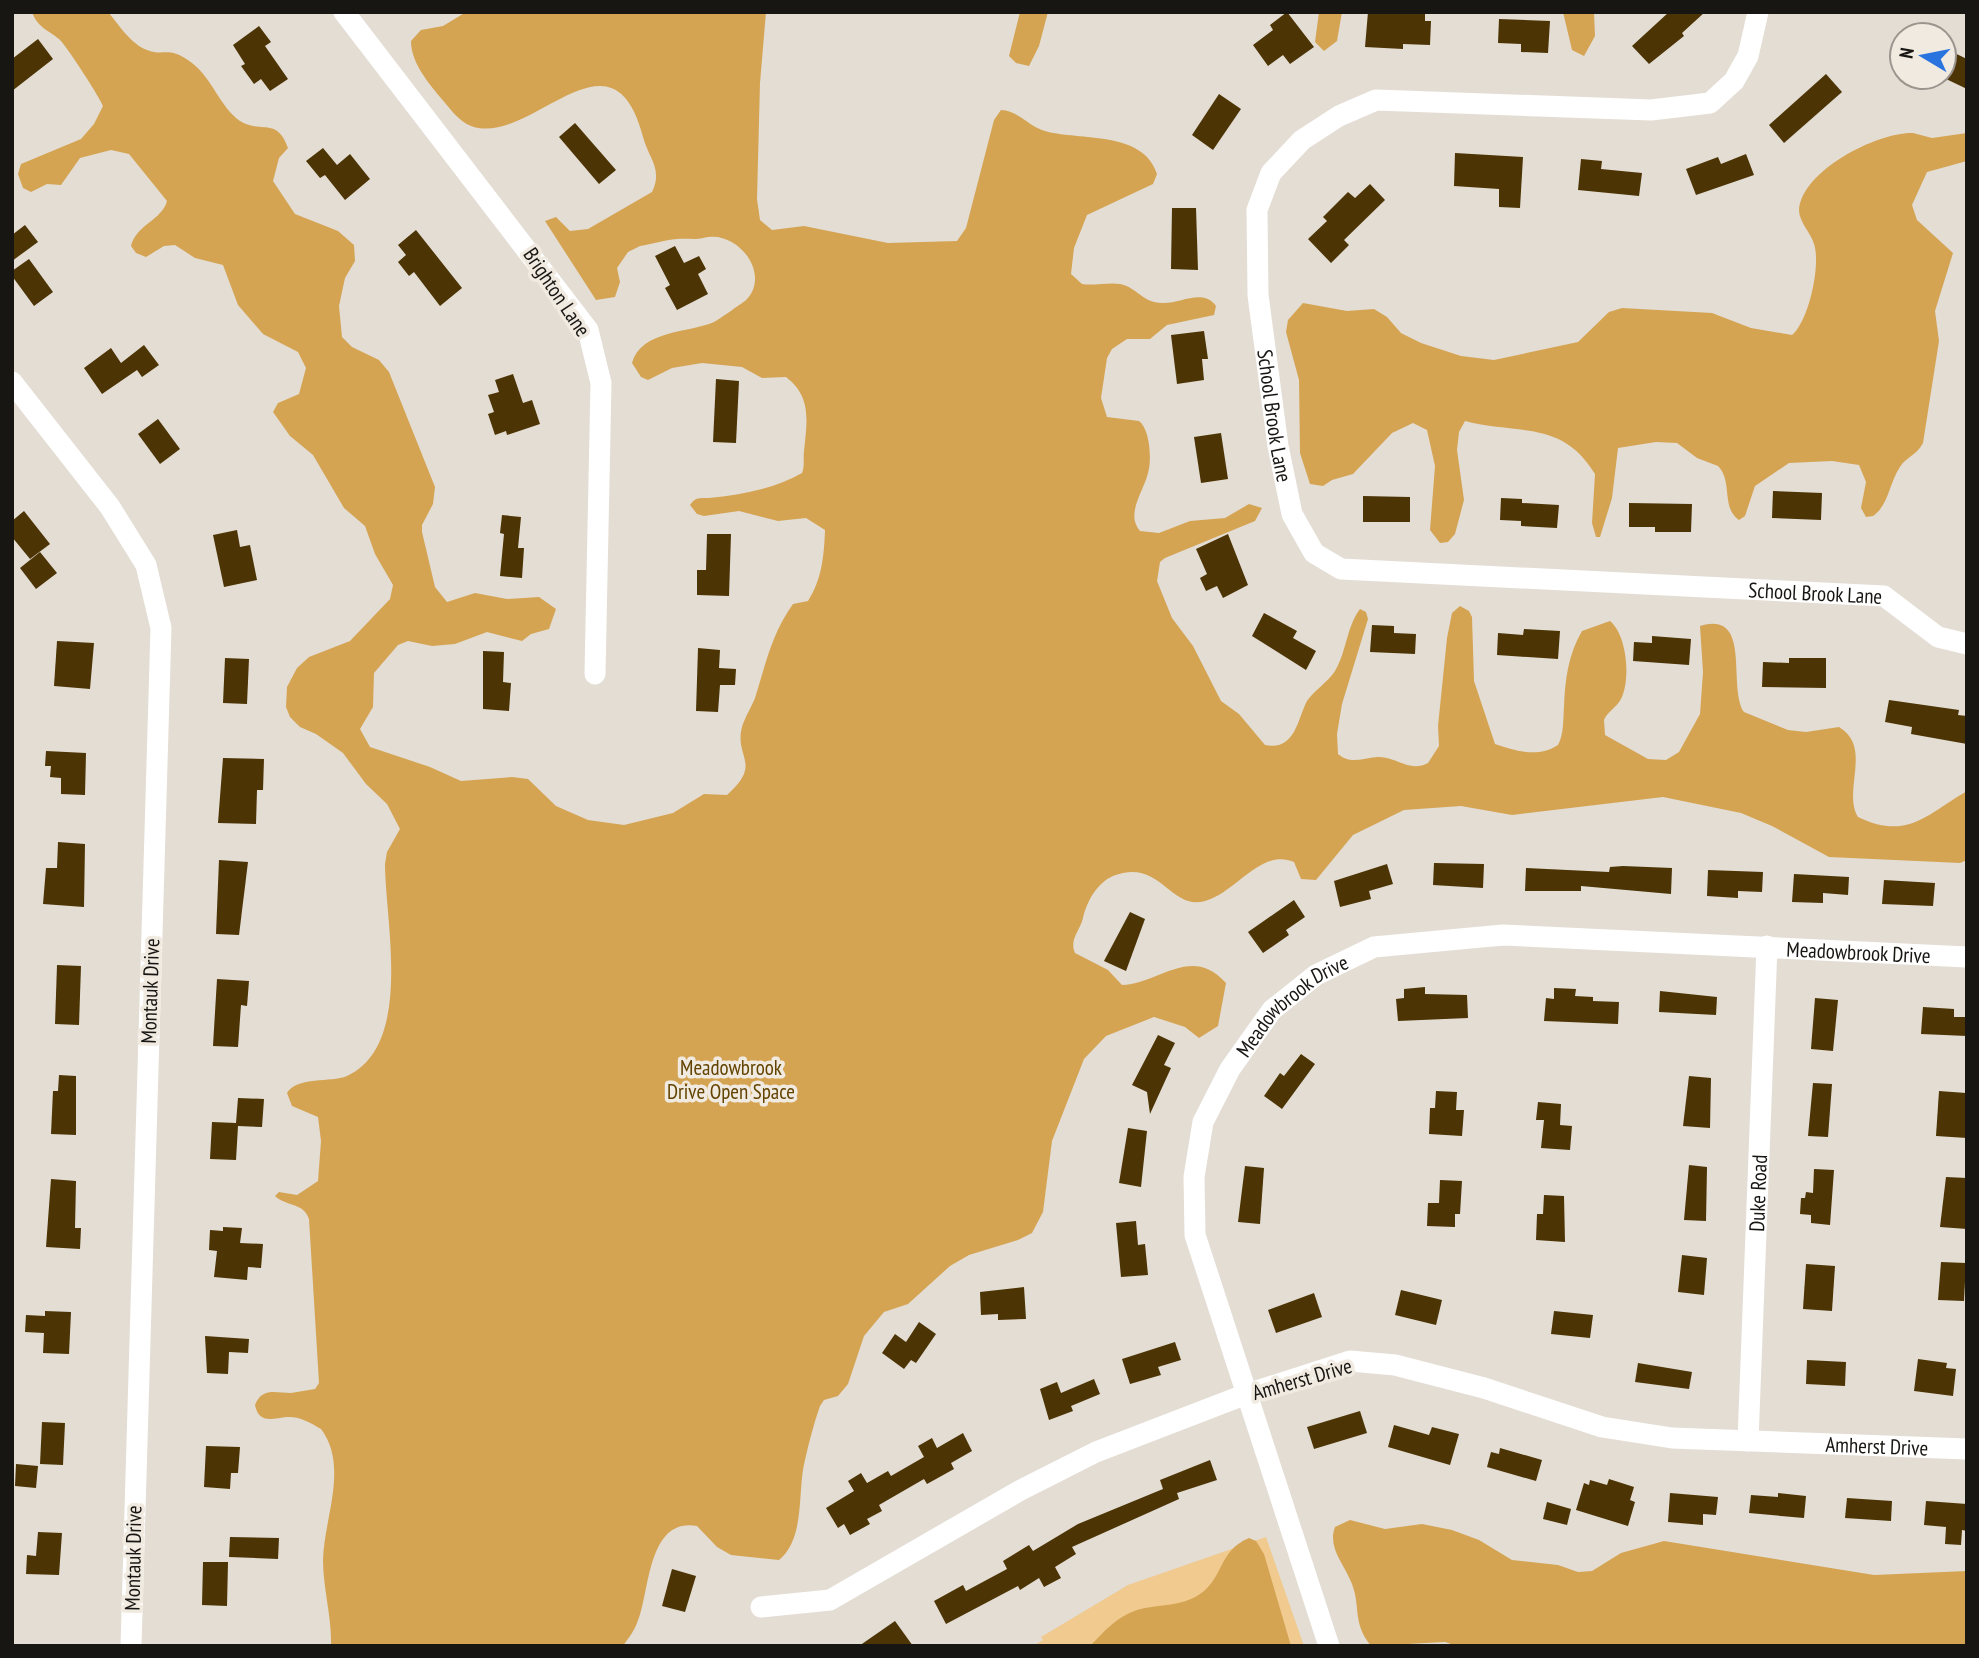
<svg xmlns="http://www.w3.org/2000/svg" width="1979" height="1658" viewBox="0 0 1979 1658" font-family="'PT Sans Narrow',sans-serif">
<rect width="100%" height="100%" fill="#e3ddd4"/>
<polygon fill="#f0ca8f" points="1266,1537 1304,1646 1033,1646 1043,1640 1041,1637 1128,1585"/>
<g fill="#d5a453">
<path d="M 32,12 L 108,12 C 119,25 131,44 147,50 C 164,57 168,45 192,63 C 212,78 220,107 240,121 C 260,134 277,116 288,148 L 279,158 L 273,181 L 295,214 L 338,231 L 354,245 L 355,261 L 345,278 L 339,306 L 342,337 L 352,347 L 379,360 L 389,372 L 435,487 L 433,504 L 422,525 L 422,532 L 435,587 L 447,602 L 475,593 L 507,599 L 539,597 L 556,609 L 549,629 L 531,634 L 522,641 L 487,632 L 455,644 L 432,646 L 408,641 L 398,645 L 374,673 L 373,707 L 360,729 L 370,747 L 430,767 L 461,781 L 512,777 L 528,779 L 556,806 L 588,820 L 624,825 L 673,813 L 704,794 L 727,795 C 763,763 734,758 742,727 C 745,717 751,708 755,698 C 766,663 772,633 793,604 L 808,601 C 822,579 824,556 825,530 L 806,518 L 778,521 L 739,511 L 704,516 L 697,514 L 690,505 C 695,497 700,498 709,498 C 741,495 774,489 802,473 C 805,466 803,458 804,451 C 807,421 812,397 786,377 L 762,378 L 742,367 L 702,363 L 672,368 L 648,380 L 641,377 L 632,363 C 641,330 689,333 714,322 C 720,319 739,305 745,301 C 773,275 737,228 703,238 C 695,240 685,238 677,239 C 664,240 652,244 640,246 L 628,252 L 617,268 L 620,282 L 615,297 L 596,300 L 545,221 L 556,217 L 570,231 L 588,229 L 652,192 C 663,169 649,159 643,137 C 612,18 531,148 471,126 C 458,121 449,107 440,97 C 427,81 411,62 411,41 L 421,30 L 443,26 L 466,12 L 766,12 L 760,83 L 757,199 L 760,220 L 772,230 L 804,226 L 888,243 L 957,241 L 966,228 L 994,120 L 1001,110 C 1019,111 1028,126 1045,131 C 1080,141 1143,130 1157,174 L 1153,184 L 1087,215 L 1074,248 L 1071,274 L 1082,284 C 1094,286 1109,282 1120,284 C 1137,287 1143,304 1164,303 C 1181,303 1204,288 1216,306 L 1214,315 L 1167,325 L 1150,339 L 1127,339 L 1112,349 L 1107,358 L 1101,398 L 1107,417 L 1139,421 C 1150,429 1152,460 1148,473 C 1144,491 1125,514 1140,531 L 1159,533 L 1190,521 L 1225,518 L 1249,504 L 1262,508 L 1255,521 L 1165,558 L 1160,562 L 1157,581 L 1172,618 L 1193,646 L 1221,701 L 1239,714 L 1265,745 C 1294,751 1297,722 1306,703 C 1310,694 1328,682 1335,671 C 1347,651 1346,628 1360,609 L 1366,612 L 1368,619 L 1342,704 L 1337,734 L 1338,754 C 1351,765 1363,758 1377,757 C 1396,756 1409,773 1428,763 L 1439,746 L 1438,726 L 1447,638 L 1452,613 L 1460,606 L 1469,611 L 1472,617 L 1474,681 L 1495,744 C 1515,751 1538,758 1558,745 C 1564,734 1563,720 1564,707 C 1565,680 1568,655 1582,631 L 1610,621 C 1627,635 1631,679 1621,699 C 1617,707 1608,711 1604,720 L 1605,735 L 1648,759 L 1666,760 L 1679,752 L 1700,714 L 1703,672 L 1700,626 C 1753,610 1727,687 1744,712 L 1788,730 L 1806,732 L 1839,727 C 1873,747 1842,791 1858,817 C 1908,841 1927,814 1967,791 L 1967,860 L 1960,863 L 1829,857 L 1772,826 L 1741,813 L 1663,797 L 1512,815 L 1461,806 L 1404,810 L 1353,835 L 1316,880 L 1301,879 L 1294,862 C 1260,848 1237,892 1205,901 C 1170,911 1160,857 1113,876 C 1097,883 1087,901 1083,918 C 1080,931 1069,939 1075,953 L 1108,970 L 1122,985 C 1159,984 1191,944 1226,983 L 1218,1026 L 1199,1038 L 1185,1027 L 1154,1017 L 1106,1036 L 1084,1059 L 1052,1141 L 1043,1212 L 1032,1233 L 1018,1240 L 969,1255 L 950,1266 L 908,1304 L 884,1312 L 864,1336 L 848,1384 L 838,1396 L 824,1400 L 820,1406 C 814,1423 809,1442 805,1460 C 797,1490 806,1538 779,1560 L 731,1555 L 717,1547 L 697,1526 C 646,1517 650,1596 637,1623 C 634,1631 628,1639 623,1646 L 331,1646 C 332,1617 323,1589 323,1560 C 324,1518 349,1466 321,1429 C 311,1423 299,1416 287,1417 C 274,1418 259,1425 255,1405 C 262,1387 276,1393 291,1393 C 299,1392 307,1390 315,1389 L 319,1383 L 309,1219 C 303,1202 287,1207 275,1196 L 279,1192 L 297,1195 L 318,1181 L 321,1141 L 318,1117 L 292,1106 L 287,1093 C 297,1076 331,1083 347,1076 C 414,1045 385,921 385,864 L 387,852 L 400,829 L 387,804 L 366,784 L 343,753 L 316,734 L 300,727 L 290,717 L 286,707 L 287,687 L 297,668 L 309,657 L 350,641 L 390,599 L 393,585 L 375,554 L 365,526 L 344,508 L 313,455 L 290,436 L 273,412 L 278,403 L 299,394 L 306,368 L 298,352 L 263,334 L 238,305 L 223,265 L 195,258 L 175,245 L 164,246 L 146,257 L 136,253 L 131,246 C 136,225 162,220 167,201 L 129,154 L 111,150 L 80,158 L 61,185 L 47,184 L 31,192 L 23,188 L 18,174 L 21,164 L 81,139 L 94,124 L 103,106 C 101,99 66,45 59,39 C 48,30 37,27 32,12 Z"/>
<polygon points="1020,12 1048,12 1039,46 1029,66 1016,63 1009,56"/>
<polygon points="1319,12 1342,12 1337,41 1324,51 1315,42"/>
<polygon points="1563,12 1594,12 1595,36 1584,56 1572,50"/>
<path d="M 1913,133 L 1932,138 L 1967,133 L 1967,161 L 1927,172 L 1912,205 L 1917,220 L 1953,253 L 1935,311 L 1939,341 L 1923,443 C 1917,455 1906,457 1900,467 C 1889,483 1889,505 1873,516 L 1866,517 L 1861,508 L 1866,482 L 1859,465 L 1832,461 L 1789,463 L 1755,486 L 1745,516 L 1739,520 C 1721,508 1733,481 1718,466 L 1697,458 L 1677,443 L 1656,442 L 1618,448 L 1612,498 L 1600,537 L 1596,537 L 1592,523 L 1595,474 C 1562,419 1517,435 1465,421 L 1459,432 L 1457,450 L 1464,500 L 1455,534 L 1448,542 L 1440,543 L 1430,530 L 1435,466 L 1427,430 L 1413,423 L 1392,433 L 1353,474 L 1332,480 L 1323,486 L 1310,484 L 1300,453 L 1299,380 L 1286,332 L 1288,320 L 1303,303 L 1347,311 L 1374,309 L 1387,317 L 1401,333 L 1421,343 L 1461,356 L 1494,360 L 1578,342 L 1609,312 L 1622,308 L 1712,313 L 1751,328 L 1792,335 C 1809,321 1821,264 1814,244 C 1811,233 1799,222 1799,210 C 1802,170 1878,132 1913,133 Z"/>
<path d="M 1350,1520 L 1385,1529 L 1422,1524 L 1452,1530 L 1479,1540 L 1512,1560 L 1558,1565 L 1578,1572 L 1592,1571 L 1621,1553 L 1664,1541 L 1874,1575 L 1967,1571 L 1967,1646 L 1457,1646 L 1445,1642 L 1371,1646 C 1352,1622 1361,1608 1352,1584 C 1345,1565 1327,1548 1335,1527 Z"/>
<path d="M 1249,1538 L 1256,1541 L 1264,1554 L 1291,1646 L 1090,1646 C 1105,1631 1116,1617 1137,1610 C 1158,1604 1181,1607 1200,1594 C 1224,1578 1218,1551 1249,1538 Z"/>
</g>
<g fill="#4c3404">
<polygon points="1287,12 1314,47 1290,64 1283,55 1268,66 1253,45 1273,30 1270,25"/>
<polygon points="1368,12 1425,12 1425,21 1431,21 1430,45 1403,44 1403,49 1365,47"/>
<polygon points="1669,12 1705,12 1682,33 1684,36 1649,64 1632,46"/>
<polygon points="1499,19 1550,21 1548,53 1521,52 1521,44 1498,43"/>
<polygon points="259,26 271,42 265,46 288,79 270,91 261,79 254,84 241,66 245,64 233,45"/>
<polygon points="38,39 53,59 12,91 12,59"/>
<polygon points="1944,48 1967,59 1967,89 1944,78"/>
<polygon points="1826,74 1842,92 1784,143 1769,125"/>
<polygon points="1219,94 1241,109 1213,150 1192,135"/>
<polygon points="575,123 616,170 599,184 559,137"/>
<polygon points="323,148 337,165 350,154 370,179 345,200 325,175 320,178 306,161"/>
<polygon points="1455,153 1523,157 1520,208 1499,207 1499,189 1454,186"/>
<polygon points="1746,154 1754,175 1696,195 1686,169 1718,157 1721,164"/>
<polygon points="1581,159 1602,161 1601,169 1642,173 1639,196 1578,190"/>
<polygon points="1370,184 1385,200 1344,240 1349,245 1331,263 1308,239 1327,221 1323,217 1348,192 1355,198"/>
<polygon points="1172,208 1196,208 1198,270 1171,269"/>
<polygon points="25,225 38,242 12,261 12,235"/>
<polygon points="416,230 462,288 440,306 414,272 409,276 398,262 406,255 398,245"/>
<polygon points="675,246 684,263 699,256 706,269 698,274 708,294 677,310 665,288 670,285 655,256"/>
<polygon points="29,259 53,292 34,306 12,276 12,271"/>
<polygon points="1204,331 1208,359 1202,359 1204,380 1177,384 1171,335"/>
<polygon points="144,345 159,365 142,377 137,370 102,394 84,368 111,348 121,363"/>
<polygon points="513,374 523,403 532,400 540,424 507,435 506,431 495,435 488,414 494,412 488,395 499,392 495,380"/>
<polygon points="716,379 739,381 736,443 713,442"/>
<polygon points="158,419 180,449 160,464 138,434"/>
<polygon points="1221,433 1228,479 1201,483 1194,437"/>
<polygon points="1773,491 1822,493 1821,520 1772,518"/>
<polygon points="1363,496 1410,497 1410,522 1363,522"/>
<polygon points="1501,498 1522,499 1522,503 1559,505 1557,528 1521,526 1521,521 1500,520"/>
<polygon points="1629,503 1692,504 1691,532 1655,532 1655,527 1629,527"/>
<polygon points="24,511 50,544 30,559 12,537 12,521"/>
<polygon points="502,515 521,517 518,548 524,548 522,578 500,576 504,534 500,533"/>
<polygon points="237,530 240,547 250,545 257,580 224,587 213,535"/>
<polygon points="707,534 731,534 729,596 697,595 697,570 706,570"/>
<polygon points="1228,534 1248,585 1223,598 1217,586 1206,591 1200,578 1207,574 1196,549"/>
<polygon points="40,552 57,573 36,589 20,568"/>
<polygon points="1264,613 1297,631 1293,638 1316,651 1306,670 1252,636"/>
<polygon points="1372,625 1394,626 1394,633 1416,634 1415,654 1370,652"/>
<polygon points="1524,629 1560,631 1558,659 1497,655 1498,633 1523,635"/>
<polygon points="1652,636 1691,639 1689,665 1633,661 1634,642 1652,643"/>
<polygon points="57,641 94,643 90,689 54,686"/>
<polygon points="698,648 720,650 719,668 736,669 735,685 720,685 718,712 696,711"/>
<polygon points="483,651 504,652 503,682 511,683 509,711 483,709"/>
<polygon points="225,658 249,659 247,704 223,703"/>
<polygon points="1789,658 1826,658 1826,688 1762,687 1763,662 1789,663"/>
<polygon points="1889,700 1959,710 1958,715 1967,716 1967,744 1911,734 1912,727 1885,722"/>
<polygon points="46,751 86,753 85,795 61,794 61,778 50,777 51,766 45,766"/>
<polygon points="223,758 264,759 263,790 257,790 256,824 218,823"/>
<polygon points="58,842 85,844 84,907 43,904 46,868 57,868"/>
<polygon points="219,860 248,862 239,935 216,934"/>
<polygon points="1434,863 1484,864 1483,888 1433,885"/>
<polygon points="1387,864 1393,884 1369,891 1371,899 1340,907 1334,881"/>
<polygon points="1623,866 1672,868 1671,894 1581,886 1581,891 1525,891 1526,868 1609,872 1610,867"/>
<polygon points="1708,870 1763,872 1762,892 1738,891 1738,898 1707,896"/>
<polygon points="1794,874 1849,877 1848,895 1823,893 1823,903 1792,902"/>
<polygon points="1884,880 1935,883 1933,906 1882,904"/>
<polygon points="1294,900 1305,917 1286,930 1289,935 1263,953 1248,932"/>
<polygon points="1130,912 1145,919 1126,971 1104,961"/>
<polygon points="57,965 81,966 79,1025 55,1024"/>
<polygon points="217,979 249,981 247,1006 241,1005 238,1047 213,1046"/>
<polygon points="1425,987 1425,994 1467,995 1468,1018 1398,1021 1396,999 1404,998 1404,989"/>
<polygon points="1554,988 1576,989 1575,996 1593,997 1593,1001 1619,1002 1618,1024 1544,1021 1546,998 1554,999"/>
<polygon points="1660,991 1717,997 1716,1015 1659,1012"/>
<polygon points="1815,998 1838,1000 1833,1051 1811,1049"/>
<polygon points="1923,1007 1954,1009 1954,1017 1967,1017 1967,1036 1921,1034"/>
<polygon points="1158,1035 1175,1043 1164,1065 1171,1068 1150,1114 1147,1092 1132,1085"/>
<polygon points="1301,1054 1315,1064 1282,1109 1264,1096 1280,1073 1284,1076"/>
<polygon points="59,1075 76,1076 76,1135 51,1134 53,1091 58,1091"/>
<polygon points="1689,1076 1711,1078 1710,1128 1683,1126"/>
<polygon points="1813,1083 1832,1084 1828,1137 1808,1136"/>
<polygon points="1436,1091 1457,1092 1456,1110 1464,1110 1462,1136 1429,1134 1430,1108 1435,1108"/>
<polygon points="1939,1091 1966,1093 1967,1138 1936,1136"/>
<polygon points="238,1098 264,1099 262,1127 238,1126 236,1160 210,1159 212,1122 236,1123"/>
<polygon points="1538,1102 1561,1104 1560,1125 1572,1126 1570,1150 1541,1148 1544,1120 1536,1120"/>
<polygon points="1128,1128 1147,1131 1141,1187 1119,1183"/>
<polygon points="1689,1165 1707,1167 1706,1221 1684,1220"/>
<polygon points="1245,1166 1264,1168 1260,1224 1238,1222"/>
<polygon points="1814,1169 1834,1170 1830,1225 1811,1223 1811,1215 1800,1214 1801,1198 1805,1198 1806,1192 1813,1193"/>
<polygon points="1946,1177 1967,1178 1967,1229 1940,1227"/>
<polygon points="51,1179 76,1181 75,1228 81,1228 80,1249 46,1247"/>
<polygon points="1440,1180 1462,1181 1460,1214 1455,1214 1455,1227 1427,1226 1428,1203 1439,1203"/>
<polygon points="1544,1195 1564,1196 1565,1242 1536,1240 1537,1214 1543,1214"/>
<polygon points="1136,1221 1138,1245 1145,1244 1148,1275 1121,1277 1116,1223"/>
<polygon points="223,1227 242,1228 240,1243 263,1244 261,1268 248,1267 247,1280 214,1277 217,1251 209,1250 210,1230 223,1231"/>
<polygon points="1682,1255 1707,1258 1704,1295 1678,1292"/>
<polygon points="1941,1262 1966,1263 1964,1301 1938,1300"/>
<polygon points="1806,1264 1835,1266 1832,1311 1803,1309"/>
<polygon points="1024,1287 1026,1319 998,1320 998,1314 981,1315 980,1292"/>
<polygon points="1401,1290 1442,1300 1436,1325 1395,1315"/>
<polygon points="1314,1293 1322,1317 1276,1333 1268,1310"/>
<polygon points="45,1311 71,1312 69,1354 43,1353 44,1333 25,1332 26,1315 45,1316"/>
<polygon points="1554,1311 1593,1315 1590,1338 1551,1334"/>
<polygon points="919,1322 936,1334 916,1363 911,1360 904,1369 882,1353 895,1334 906,1342"/>
<polygon points="205,1336 249,1339 248,1353 229,1352 228,1374 207,1373"/>
<polygon points="1175,1342 1181,1360 1158,1367 1161,1375 1130,1384 1122,1359"/>
<polygon points="1918,1359 1947,1363 1946,1368 1956,1369 1953,1396 1914,1391"/>
<polygon points="1807,1360 1846,1362 1845,1386 1806,1384"/>
<polygon points="1638,1363 1692,1372 1689,1389 1635,1382"/>
<polygon points="1094,1379 1100,1394 1071,1406 1073,1411 1049,1420 1040,1389 1057,1382 1061,1393"/>
<polygon points="1360,1411 1367,1433 1314,1449 1307,1427"/>
<polygon points="42,1422 65,1423 63,1465 40,1464"/>
<polygon points="1394,1425 1429,1435 1432,1427 1459,1434 1450,1465 1388,1447"/>
<polygon points="963,1433 972,1451 951,1463 954,1469 927,1484 924,1479 879,1505 882,1511 867,1519 870,1524 850,1535 844,1524 838,1528 826,1508 854,1491 848,1481 861,1473 867,1483 888,1471 891,1476 924,1457 918,1446 932,1438 937,1448"/>
<polygon points="206,1446 240,1447 238,1473 231,1473 230,1489 204,1487"/>
<polygon points="1500,1448 1542,1460 1536,1481 1487,1467 1491,1452 1499,1454"/>
<polygon points="1210,1460 1217,1480 1177,1493 1179,1499 1072,1547 1076,1554 1055,1567 1061,1578 1044,1587 1039,1578 1020,1590 1018,1586 946,1624 934,1601 963,1585 966,1591 1007,1569 1003,1561 1029,1545 1033,1551 1078,1524 1163,1489 1160,1480"/>
<polygon points="16,1464 38,1466 36,1488 15,1486"/>
<polygon points="1609,1479 1634,1487 1630,1500 1635,1502 1628,1526 1576,1510 1584,1483 1589,1485 1590,1480 1607,1485"/>
<polygon points="1670,1493 1718,1497 1716,1515 1703,1514 1703,1525 1668,1522"/>
<polygon points="1778,1493 1806,1496 1804,1518 1749,1513 1751,1495 1778,1497"/>
<polygon points="1847,1498 1892,1501 1891,1521 1845,1518"/>
<polygon points="1926,1501 1967,1504 1967,1531 1962,1530 1961,1545 1945,1544 1946,1527 1924,1525"/>
<polygon points="1547,1502 1571,1509 1567,1525 1543,1519"/>
<polygon points="38,1532 62,1533 59,1575 26,1574 27,1555 36,1556"/>
<polygon points="230,1537 279,1538 278,1559 229,1557"/>
<polygon points="203,1562 228,1562 227,1606 202,1605"/>
<polygon points="672,1569 696,1576 685,1612 662,1606"/>
<polygon points="895,1621 913,1646 859,1646"/>
</g>
<g fill="none" stroke-linecap="round" stroke-linejoin="round">
<g stroke="#fff" stroke-width="21">
<polyline points="344,12 588,330 601,383 595,674"/>
<path id="s1" d="M 1758,12 L 1748,56 L 1734,81 L 1710,103 L 1651,110 L 1376,100 L 1339,116 L 1302,140 L 1271,173 L 1257,210 L 1258,295 L 1278,446 L 1292,514 L 1314,553 L 1341,569 L 1884,596 L 1938,637 L 1967,644"/>
<polyline points="12,382 110,507 146,565 161,628 131,1646"/>
<path id="s2" d="M 1748,1441 L 1767,946"/>
<path id="s3" d="M 761,1607 L 830,1600 L 1019,1491 L 1096,1452 L 1244,1395 L 1350,1361 L 1395,1365 L 1484,1388 L 1602,1427 L 1672,1438 L 1967,1449"/>
<path id="s4" d="M 1329,1646 L 1195,1235 L 1194,1177 L 1203,1122 L 1230,1069 L 1272,1010 L 1316,975 L 1374,947 L 1503,935 L 1967,957"/>
</g>
</g>
<g text-anchor="middle" dominant-baseline="central" stroke-width="7" stroke-linejoin="round" paint-order="stroke">
<g font-size="21" fill="#181613" stroke="#f0eae1">
<text transform="translate(557 292) rotate(56)">Brighton Lane</text>
<text stroke="none"><textPath href="#s1" startOffset="817">School Brook Lane</textPath></text>
<text stroke="none"><textPath href="#s1" startOffset="1468">School Brook Lane</textPath></text>
<text stroke="none"><textPath href="#s4" startOffset="1284">Meadowbrook Drive</textPath></text>
<text transform="translate(150 991) rotate(-88)">Montauk Drive</text>
<text stroke="none"><textPath href="#s4" startOffset="696">Meadowbrook Drive</textPath></text>
<text stroke="none"><textPath href="#s2" startOffset="248">Duke Road</textPath></text>
<text transform="translate(1302 1379) rotate(-16)">Amherst Drive</text>
<text stroke="none"><textPath href="#s3" startOffset="1181">Amherst Drive</textPath></text>
<text transform="translate(133 1558) rotate(-89)">Montauk Drive</text>
</g>
<g font-size="21" fill="#634300" stroke="#f0eae1">
<text x="731" y="1067">Meadowbrook<tspan x="731" dy="24">Drive Open Space</tspan></text>
</g>
</g>
<rect width="1979" height="1658" fill="none" stroke="#181613" stroke-width="28"/>
<g transform="translate(1923 56) rotate(280)"><circle r="33" fill="#f0eae1" stroke="#9a958f" stroke-width="2"/>
<path d="M0-5L12 26L0 18L-12 26Z" fill="#2a74e0"/>
<text y="-10" font-size="19" font-weight="bold" text-anchor="middle" fill="#181613">N</text>
</g>
</svg>
